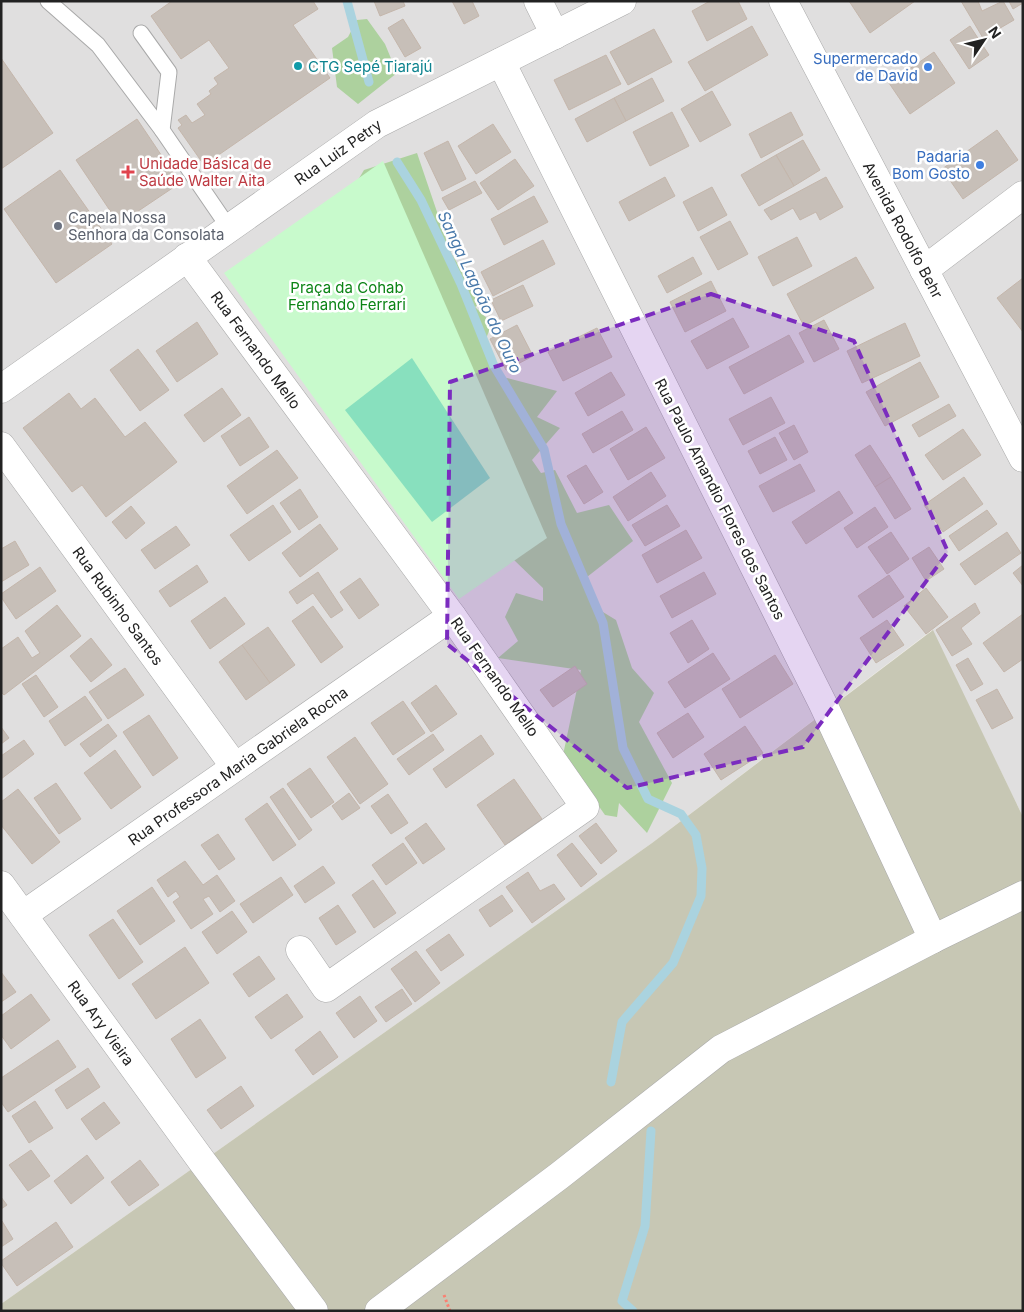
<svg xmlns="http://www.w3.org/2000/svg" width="1024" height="1312" viewBox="0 0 1024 1312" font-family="Inter,sans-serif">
<rect width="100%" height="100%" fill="#f2efe9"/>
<polygon fill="#e0dfdf" points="1,1 1023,1 1023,817 932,630 652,843 1,1304"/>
<polygon fill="#c7c7b4" points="933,630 1023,817 1023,1311 1,1311 1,1304 652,843"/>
<g fill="#add19e">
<polygon points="367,19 385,44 397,73 358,104 337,87 332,48 348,37 357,20"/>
<polygon points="417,153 451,253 482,303 475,307 492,323 484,344 503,377 557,391 537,417 560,428 532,460 541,473 555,470 577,513 609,505 633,541 587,577 593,606 616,620 632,668 654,693 639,722 672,783 647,833 619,803 617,817 605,815 563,755 581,670 498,658 518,641 505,617 516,593 543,601 543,588 514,560 352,190 364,170"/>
</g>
<polygon fill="#c8facc" points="383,161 547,538 459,599 224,273"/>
<polygon fill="#88e0be" points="412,358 490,478 432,522 345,410"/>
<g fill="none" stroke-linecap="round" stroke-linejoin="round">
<g stroke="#aad3df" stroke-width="9">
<polyline points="347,1 369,82"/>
<polyline points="397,162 421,200 461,284 494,366 544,449 561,524 603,623 623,748 648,799 681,814 696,835 702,868 701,896 673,963 622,1022 611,1082"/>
<polyline points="633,1311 622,1301 645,1226 651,1131"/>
</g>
</g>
<g fill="#c7bfb8" stroke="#c4b6ab">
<polygon points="172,1 313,1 318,9 293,25 330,78 204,165 178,128 182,125 178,120 186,115 192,123 205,115 197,104 211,94 209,91 218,84 214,78 229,68 209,40 181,59 151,16"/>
<polygon points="374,1 403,1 405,6 380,16"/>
<polygon points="452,1 472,1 479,16 464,24"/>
<polygon points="710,1 738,1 747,19 707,41 692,11"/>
<polygon points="849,1 915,1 870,33"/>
<polygon points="961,1 978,1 982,11 1003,1 1014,20 983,38"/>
<polygon points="1009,1 1023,1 1023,3 1013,9"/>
<polygon points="403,19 421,48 405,57 388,28"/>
<polygon points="752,26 768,55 705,91 688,62"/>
<polygon points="970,26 989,55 969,69 950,40"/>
<polygon points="654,29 672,62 628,85 610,52"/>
<polygon points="934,52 955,83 910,114 889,83"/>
<polygon points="606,55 621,84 569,110 554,80"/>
<polygon points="1,58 53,133 1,169"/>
<polygon points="652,78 664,101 626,121 614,98"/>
<polygon points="712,91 731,125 700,142 681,109"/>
<polygon points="614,98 626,121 587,142 575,119"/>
<polygon points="672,112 689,146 650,166 633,132"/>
<polygon points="791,112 803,135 761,158 749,134"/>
<polygon points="137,119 180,183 119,224 76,160"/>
<polygon points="493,124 511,152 476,174 458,146"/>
<polygon points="997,130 1018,160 963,199 942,169"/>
<polygon points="803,140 820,170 794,186 776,155"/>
<polygon points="448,141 466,179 442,191 424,153"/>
<polygon points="776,155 794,186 759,206 741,175"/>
<polygon points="515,159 534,186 498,210 480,183"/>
<polygon points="60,170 112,244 56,283 4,209"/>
<polygon points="665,177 675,196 629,221 619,202"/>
<polygon points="826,177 843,207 820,220 816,212 800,220 793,208 771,220 764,210"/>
<polygon points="475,181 482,193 449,210 442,198"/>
<polygon points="712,187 727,215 698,231 683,202"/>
<polygon points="534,196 548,222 504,245 491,219"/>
<polygon points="730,221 748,254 718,270 700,237"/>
<polygon points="797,237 812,266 773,286 758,257"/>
<polygon points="543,240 555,264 493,296 481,272"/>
<polygon points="693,257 702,274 667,293 658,276"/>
<polygon points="856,257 874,288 804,326 787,294"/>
<polygon points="1023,278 1023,332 997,298"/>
<polygon points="711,281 726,311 685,332 670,302"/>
<polygon points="523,285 533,306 501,321 491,300"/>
<polygon points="733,318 749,347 707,369 691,341"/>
<polygon points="824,320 839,349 814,362 799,333"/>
<polygon points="197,322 218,354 177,382 156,351"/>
<polygon points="905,323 920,356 862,383 847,351"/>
<polygon points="517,325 533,356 506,370 490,339"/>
<polygon points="597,328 612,357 563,381 548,352"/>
<polygon points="789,335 804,362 744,394 729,367"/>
<polygon points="138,349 169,390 140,411 110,370"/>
<polygon points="920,362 939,397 885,426 866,392"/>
<polygon points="611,372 625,395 588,416 575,393"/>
<polygon points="222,388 241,415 204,442 184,415"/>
<polygon points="69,393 81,409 95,398 125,437 145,422 177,462 106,517 82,485 72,492 23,428"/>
<polygon points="771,397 785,423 743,445 729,419"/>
<polygon points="949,404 956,416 919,437 912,425"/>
<polygon points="622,411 633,430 593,453 582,434"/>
<polygon points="249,417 269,447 240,466 221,436"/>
<polygon points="794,425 808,452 794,460 779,433"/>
<polygon points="646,427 665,458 628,480 610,449"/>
<polygon points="963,429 981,455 943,480 925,455"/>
<polygon points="775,437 787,460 760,474 748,451"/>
<polygon points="870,445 891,477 875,487 855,455"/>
<polygon points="277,450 298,478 247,514 227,486"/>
<polygon points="800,464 815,491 773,512 759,486"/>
<polygon points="586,465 603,492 584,504 567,476"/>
<polygon points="651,472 666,496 628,521 613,497"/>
<polygon points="891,477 911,509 895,519 875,487"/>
<polygon points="964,477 983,504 943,532 924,505"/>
<polygon points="300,489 318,517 299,530 280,503"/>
<polygon points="839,491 853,513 806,544 792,522"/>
<polygon points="273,505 291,532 249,561 230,535"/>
<polygon points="667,505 680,526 645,546 632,525"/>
<polygon points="131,506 145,523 126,539 112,522"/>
<polygon points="875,507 888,527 857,548 844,528"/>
<polygon points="987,510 997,524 959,551 949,536"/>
<polygon points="320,524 338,549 300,577 282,553"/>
<polygon points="176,526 190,545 155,569 141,550"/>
<polygon points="686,530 702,558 657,583 642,555"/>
<polygon points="891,532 909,559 887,574 868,547"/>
<polygon points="1007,532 1021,553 975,585 960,564"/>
<polygon points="15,541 29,565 1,582 1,549"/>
<polygon points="929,547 944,569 926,581 912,558"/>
<polygon points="197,565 208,582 170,607 159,591"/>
<polygon points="1023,565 1023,586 1013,573"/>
<polygon points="40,567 56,591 16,619 1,597 1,594"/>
<polygon points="318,572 343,610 331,618 313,593 297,604 289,592"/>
<polygon points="704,572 716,594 672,618 660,596"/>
<polygon points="889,575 904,597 873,618 858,596"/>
<polygon points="360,578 379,605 359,619 340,592"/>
<polygon points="926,588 948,617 926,634 904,606"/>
<polygon points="225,597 245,624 210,649 191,621"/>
<polygon points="975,603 980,613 961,628 972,644 952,656 936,630"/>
<polygon points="57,605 81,636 4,695 1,692 1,649 18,637 32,658 40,653 25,631"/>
<polygon points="313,606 343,647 321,663 292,621"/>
<polygon points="1023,614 1023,659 1004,672 983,643"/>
<polygon points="692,620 709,649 688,663 670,633"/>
<polygon points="887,620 904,645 876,663 860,638"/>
<polygon points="268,627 295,665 270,683 242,645"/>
<polygon points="91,638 112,665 91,682 70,656"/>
<polygon points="242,645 270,683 246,700 219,662"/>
<polygon points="713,653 730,679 685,708 668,682"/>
<polygon points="775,655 793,684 740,718 722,689"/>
<polygon points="968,658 983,684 971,691 956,665"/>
<polygon points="575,666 587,684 553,707 540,690"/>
<polygon points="125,668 144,695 108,719 89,692"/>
<polygon points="36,675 58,707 44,717 22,684"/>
<polygon points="436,685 457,714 431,732 411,703"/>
<polygon points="997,689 1013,718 992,729 976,700"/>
<polygon points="85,696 102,720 65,746 49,721"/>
<polygon points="403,701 425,733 393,755 371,723"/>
<polygon points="688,713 704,737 673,758 657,733"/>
<polygon points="149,715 178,758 153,776 123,732"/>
<polygon points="108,724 117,736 90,757 80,744"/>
<polygon points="745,726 763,753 721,780 704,754"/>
<polygon points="1,727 9,738 1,744"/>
<polygon points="433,734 444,750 409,775 397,759"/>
<polygon points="481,735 494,754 446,788 433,769"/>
<polygon points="355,737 388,784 360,804 327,757"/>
<polygon points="24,740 34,754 1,779 1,756"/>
<polygon points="115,750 141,787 111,809 84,773"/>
<polygon points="310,768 334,802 311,818 287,784"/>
<polygon points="514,779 542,819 505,845 477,805"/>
<polygon points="56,783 81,819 59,834 34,798"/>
<polygon points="283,788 312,830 299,840 270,797"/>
<polygon points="18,789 60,842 32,864 1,825 1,802"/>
<polygon points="349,793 360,808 342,820 332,806"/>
<polygon points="388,794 408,823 391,834 371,806"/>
<polygon points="267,803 296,845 273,861 245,819"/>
<polygon points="426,823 445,849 423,864 405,838"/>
<polygon points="596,823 617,851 601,864 579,836"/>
<polygon points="218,834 235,859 219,870 201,845"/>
<polygon points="403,843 417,863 386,885 372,865"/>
<polygon points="572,843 597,874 581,887 557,855"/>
<polygon points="185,861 203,885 217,875 235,901 220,912 209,896 203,899 213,914 191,929 173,902 180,897 176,891 168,897 157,880"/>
<polygon points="323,866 335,883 305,903 294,886"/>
<polygon points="528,872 540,891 554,884 565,899 532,923 506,887"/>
<polygon points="281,877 293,895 253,923 240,904"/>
<polygon points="373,880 396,913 374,928 352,895"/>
<polygon points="152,887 175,921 140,945 117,911"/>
<polygon points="502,895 513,911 490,927 479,910"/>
<polygon points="338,905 356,932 336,945 319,918"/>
<polygon points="232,911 247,932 217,954 202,932"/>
<polygon points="113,919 143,962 119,979 89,935"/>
<polygon points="449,934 464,955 441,971 426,950"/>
<polygon points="185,947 209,983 156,1019 132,984"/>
<polygon points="416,951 440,983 415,1002 391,969"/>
<polygon points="259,956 275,979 249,997 233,974"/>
<polygon points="1,972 16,992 1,1002"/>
<polygon points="402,989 412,1004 386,1022 375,1007"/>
<polygon points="31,994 50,1020 11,1049 1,1035 1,1016"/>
<polygon points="287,994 303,1017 271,1039 255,1017"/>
<polygon points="360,996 377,1021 354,1038 336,1013"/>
<polygon points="200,1019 226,1058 196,1078 171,1039"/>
<polygon points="320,1031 338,1057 313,1075 295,1050"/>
<polygon points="58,1040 76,1067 8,1112 1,1102 1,1078"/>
<polygon points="88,1068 100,1087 67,1109 55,1090"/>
<polygon points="241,1086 254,1106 221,1129 207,1110"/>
<polygon points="35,1101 53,1128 29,1143 12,1116"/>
<polygon points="104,1102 120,1123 96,1140 81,1119"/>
<polygon points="31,1150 50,1176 28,1191 9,1165"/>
<polygon points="87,1155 104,1178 71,1204 54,1181"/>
<polygon points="140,1160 159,1185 129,1206 111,1182"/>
<polygon points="1,1197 7,1205 1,1209"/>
<polygon points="2,1221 13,1239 1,1247 1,1221"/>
<polygon points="56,1222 73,1247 17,1286 1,1263 1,1261"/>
</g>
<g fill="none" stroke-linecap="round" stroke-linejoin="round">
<g stroke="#a9a9a9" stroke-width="17">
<g id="service">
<polyline points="48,1 98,45 162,130 229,228"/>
<polyline points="141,33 169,72 162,130"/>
</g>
</g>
<g stroke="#a9a9a9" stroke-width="29">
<g id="minor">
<polyline points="538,1 555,35"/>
<polyline points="501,62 823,704 933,939"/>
<polyline points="187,257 452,616 585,807 326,988 300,950"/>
<polyline points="924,270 1023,195"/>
<polyline points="1,446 235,767"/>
<polyline points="1,885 201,1160 314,1311"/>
<polyline points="23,915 452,616"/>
<polyline points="379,1311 559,1176 721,1049 933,939 1023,895"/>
</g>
</g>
<g stroke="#a9a9a9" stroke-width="29">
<g id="tertiary">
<polyline points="783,1 1023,458"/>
<polyline points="1,389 377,124 622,1"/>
</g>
</g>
<polyline stroke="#fa8072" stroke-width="3" stroke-dasharray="2.5 2.5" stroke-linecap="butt" points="444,1295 450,1311"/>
<use href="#service" stroke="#fff" stroke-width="15"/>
<use href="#minor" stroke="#fff" stroke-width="28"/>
<use href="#tertiary" stroke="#fff" stroke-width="28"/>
</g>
<path fill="#7b2cbf" fill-opacity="0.2" stroke="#7b2cbf" stroke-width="4" stroke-dasharray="10 6" stroke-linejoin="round" d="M 711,294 L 854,341 L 948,552 L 803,747 L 627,788 L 447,644 L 450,382 Z"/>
<circle fill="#0f9aa8" stroke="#fff" stroke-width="2" cx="298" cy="66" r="5"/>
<g fill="#3f7fe0" stroke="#fff" stroke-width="2">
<circle cx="928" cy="67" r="5"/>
<circle cx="980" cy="165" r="5"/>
</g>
<path fill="#e0444e" stroke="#fff" stroke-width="2" d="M125.5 164.5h5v5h5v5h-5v5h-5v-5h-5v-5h5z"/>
<circle fill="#6b7280" stroke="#fff" stroke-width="2" cx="58" cy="226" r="5"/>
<g text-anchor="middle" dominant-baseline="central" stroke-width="5" stroke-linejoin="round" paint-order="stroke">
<g font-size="15" fill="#366cbe" stroke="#fff" text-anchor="end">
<text x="918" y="58">Supermercado<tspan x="918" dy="17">de David</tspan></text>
<text x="970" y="156">Padaria<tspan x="970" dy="17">Bom Gosto</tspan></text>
</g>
<g font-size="15" fill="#0d838f" stroke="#fff" text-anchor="start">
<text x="308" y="66">CTG Sepé Tiarajú</text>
</g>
<g font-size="15" fill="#222" stroke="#fff">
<text transform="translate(338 152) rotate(-35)">Rua Luiz Petry</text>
<text transform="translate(903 230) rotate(62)">Avenida Rodolfo Behr</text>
<text transform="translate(256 350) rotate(54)">Rua Fernando Mello</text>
<text transform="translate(720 499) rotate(63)">Rua Paulo Amandio Flores dos Santos</text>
<text transform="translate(118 606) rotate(54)">Rua Rubinho Santos</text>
<text transform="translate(495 677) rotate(55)">Rua Fernando Mello</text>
<text transform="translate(238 766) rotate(-35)">Rua Professora Maria Gabriela Rocha</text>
<text transform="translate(101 1023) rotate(54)">Rua Ary Vieira</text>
</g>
<g font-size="15" fill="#be3a42" stroke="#fff" text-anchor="start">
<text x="139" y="163">Unidade Básica de<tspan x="139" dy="17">Saúde Walter Aita</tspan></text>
</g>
<g font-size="15" fill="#5b616d" stroke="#fff" text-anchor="start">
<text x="68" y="217">Capela Nossa<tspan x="68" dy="17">Senhora da Consolata</tspan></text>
</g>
<g font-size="15" fill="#0c8416" stroke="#fff">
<text x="347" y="287">Praça da Cohab<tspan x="347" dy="17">Fernando Ferrari</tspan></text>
</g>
<g font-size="16" font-style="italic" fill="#4a7aab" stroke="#fff">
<text transform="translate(480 292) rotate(65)">Sanga Lagoão do Ouro</text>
</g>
</g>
<rect width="1024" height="1312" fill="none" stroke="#222222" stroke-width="5"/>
<g transform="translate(984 40) rotate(55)" stroke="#ffffff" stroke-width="4" paint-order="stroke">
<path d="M0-4L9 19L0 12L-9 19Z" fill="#222222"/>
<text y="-8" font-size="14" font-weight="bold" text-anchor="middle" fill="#222222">N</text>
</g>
</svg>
